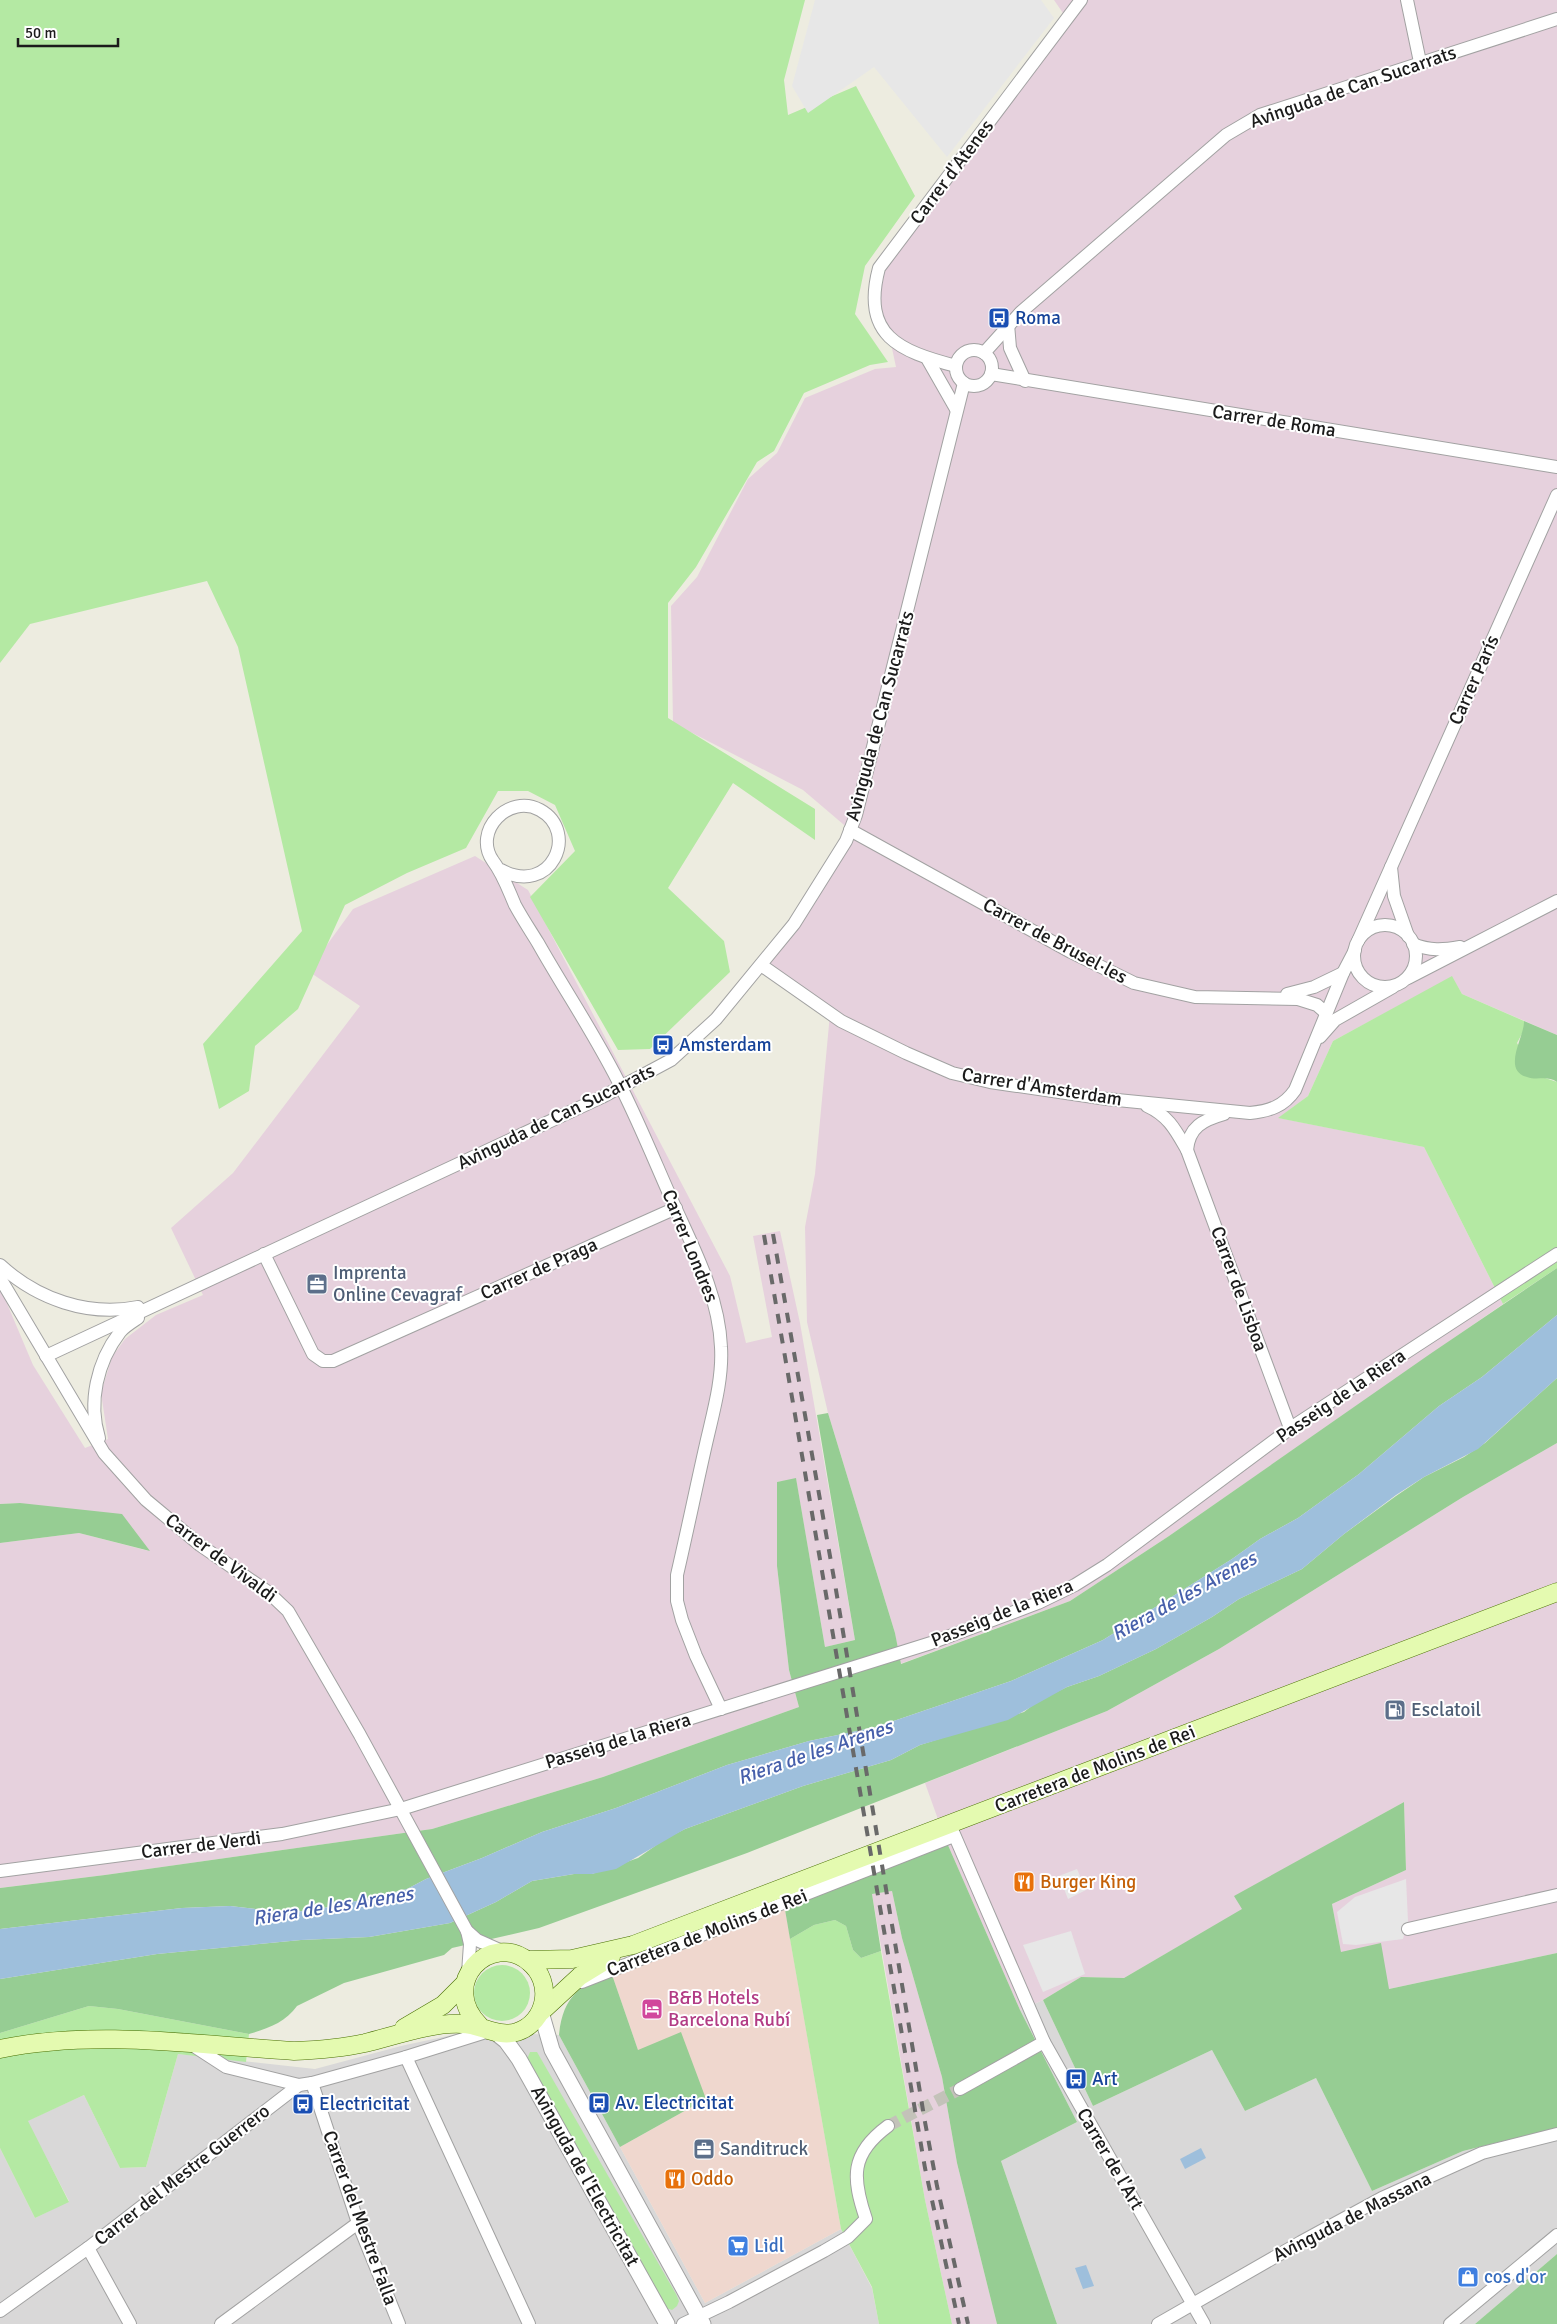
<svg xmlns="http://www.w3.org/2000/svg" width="1557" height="2324" viewBox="0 0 1557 2324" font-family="Signika,sans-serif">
<rect width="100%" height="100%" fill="#edece0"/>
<g fill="#d9d8d8">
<polygon points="1043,2000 1093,2106 1212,2050 1245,2111 1316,2078 1372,2191 1463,2151 1557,2128 1557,2254 1475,2324 1057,2324 1001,2161 1077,2122 1020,2010"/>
<polygon points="466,2032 559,2035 705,2303 841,2229 872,2288 879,2324 0,2324 0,2148 35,2218 69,2201 27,2121 84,2095 120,2168 146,2167 178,2054 315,2069 401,2046"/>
</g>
<polygon fill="#efd7ce" points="783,1898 841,2229 705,2303 620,2147 706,2099 638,2050 609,1966"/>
<g fill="#e6d1dd">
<polygon points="1054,0 1557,0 1557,1035 1462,994 1452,977 1333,1041 1308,1096 1279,1118 1424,1147 1503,1304 1169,1536 1070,1601 900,1664 895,1633 828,1413 807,1322 805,1227 815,1174 830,1014 761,965 850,830 803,790 673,723 671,606 697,577 748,479 777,453 805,398 875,369 896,367 890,339 875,315 879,268 1067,19"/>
<polygon points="475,856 528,890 730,1276 746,1343 772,1337 753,1236 780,1231 800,1323 855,1640 825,1647 796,1479 777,1482 777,1566 789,1670 799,1707 603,1777 432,1829 105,1875 0,1888 0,1543 79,1533 149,1551 20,1503 0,1504 0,1287 33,1365 85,1448 108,1439 101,1393 112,1357 125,1339 156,1315 203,1295 171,1228 233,1173 360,1006 308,971 353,909"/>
<polygon points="1557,1443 1557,1953 1389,1989 1341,1952 1332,1904 1406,1870 1404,1802 1235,1896 1243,1909 1124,1978 1081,1977 1043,2000 1020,2010 944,1836 925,1783 1107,1711 1219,1649 1463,1497"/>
<polygon points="892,1891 902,1938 942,2077 957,2163 997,2324 952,2324 925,2200 872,1894"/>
</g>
<g fill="#b4e9a3">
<polygon points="0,0 805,0 784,80 788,115 856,86 915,196 865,266 855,314 888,362 870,365 804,393 774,451 757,462 696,567 668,603 668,718 815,809 815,840 733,783 668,888 724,941 730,972 650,1049 618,1050 530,897 575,851 555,805 528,791 498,791 466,848 407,873 345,905 298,1009 255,1046 249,1091 219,1109 203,1044 302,931 238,647 207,581 30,624 0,663"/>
<polygon points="1452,976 1462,994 1524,1021 1524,1030 1517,1043 1536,1078 1545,1078 1557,1082 1557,1268 1503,1304 1424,1147 1278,1118 1308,1096 1333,1041"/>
<polygon points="835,1920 846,1926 853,1950 861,1958 881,1951 925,2200 952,2324 879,2324 872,2287 841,2229 790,1939 814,1925"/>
<circle cx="502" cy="1993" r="28"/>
<polygon points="89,2006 118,2009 249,2034 246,2062 178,2054 146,2167 120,2168 84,2095 28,2121 69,2202 35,2218 0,2148 0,2033"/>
<polygon points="530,2052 537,2052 676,2294 679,2301 677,2306 672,2310 666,2308 526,2062"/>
</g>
<g fill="#96cd93">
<path d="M 1524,1021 L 1557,1035 L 1557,1082 C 1547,1075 1537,1081 1527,1077 C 1501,1070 1525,1036 1524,1021 Z"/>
<polygon points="1557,1268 1557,1315 1482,1377 1439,1406 1359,1474 1298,1518 1260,1539 1232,1559 1103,1640 1011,1681 876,1727 809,1741 727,1765 616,1808 542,1832 482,1858 426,1879 407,1889 375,1897 310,1911 280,1912 230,1906 182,1908 0,1929 0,1888 105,1875 432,1829 603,1777 799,1707 789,1670 777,1566 777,1482 796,1478 825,1647 855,1640 817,1415 828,1413 895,1633 901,1664 1070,1601 1169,1536 1430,1354"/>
<path d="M 1557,1378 L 1557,1443 L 1463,1497 L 1219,1649 L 1107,1711 L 747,1853 L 539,1928 L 452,1948 L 444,1955 L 344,1983 L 297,2006 C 286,2022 267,2029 249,2034 L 118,2009 L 89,2006 L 0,2033 L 0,1979 L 157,1954 L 301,1940 L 369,1937 L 450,1923 L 496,1902 L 532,1881 L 574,1874 L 592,1874 L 638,1858 L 665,1839 L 685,1829 L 803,1786 L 891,1760 L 920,1745 L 1024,1712 L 1038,1701 L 1067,1687 L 1099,1676 L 1156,1649 L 1212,1617 L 1239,1599 L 1302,1569 L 1344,1534 L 1396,1496 L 1424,1477 L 1464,1457 L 1485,1443 Z"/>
<polygon points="20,1503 122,1514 150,1551 79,1533 0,1543 0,1504"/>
<polygon points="1404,1802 1406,1870 1332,1904 1341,1952 1381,1943 1389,1989 1557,1953 1557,2128 1463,2151 1372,2191 1316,2078 1245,2111 1212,2050 1093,2106 1043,2000 1081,1977 1124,1978 1242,1909 1234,1896"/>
<polygon points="944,1836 1020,2010 1077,2122 1001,2161 1057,2324 997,2324 957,2163 942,2077 902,1938 892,1891 872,1894 881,1951 861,1958 853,1950 846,1926 835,1920 814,1925 790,1939 783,1898"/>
<path d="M 609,1966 L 638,2050 L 681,2032 L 706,2099 L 620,2147 L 559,2035 C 563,1995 580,1989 609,1966 Z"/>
<polygon points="1557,2254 1557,2324 1475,2324"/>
</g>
<g fill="#e7e7e7">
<polygon points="815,0 1041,0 1054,18 947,157 874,67 808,113 792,86"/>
<polygon points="1077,1869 1086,1890 1068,1899 1059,1876"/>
<polygon points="1406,1879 1408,1921 1403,1939 1356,1945 1343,1944 1337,1912 1355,1897"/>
<polygon points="1071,1931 1085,1974 1043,1992 1023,1945"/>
</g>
<g fill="#9ebfdc">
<polygon points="1557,1315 1557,1378 1478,1449 1424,1477 1396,1495 1344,1534 1302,1569 1239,1599 1212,1617 1156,1649 1099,1676 1067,1687 1008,1720 920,1745 891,1760 803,1786 685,1829 616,1869 592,1874 574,1874 532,1881 496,1902 450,1923 369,1937 301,1940 157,1954 0,1979 0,1929 182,1908 230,1906 280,1912 310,1911 375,1897 407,1889 426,1879 482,1858 542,1832 616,1808 727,1765 809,1741 876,1727 1011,1681 1103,1640 1232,1559 1260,1539 1298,1518 1359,1474 1439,1406 1482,1377"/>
<polygon points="1201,2148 1206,2158 1185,2169 1180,2159"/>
<polygon points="1086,2265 1094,2286 1083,2289 1075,2268"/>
</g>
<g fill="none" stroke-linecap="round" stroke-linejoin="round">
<polyline stroke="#c3c2b9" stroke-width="12" stroke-dasharray="12 6" stroke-linecap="butt" points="888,2126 960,2089"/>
<g stroke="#a2a2a2" stroke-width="14">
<g id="minor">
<polyline points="1407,0 1420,62"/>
<polyline points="1008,324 1010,348 1025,381"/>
<circle cx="974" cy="368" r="18"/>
<polyline points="984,353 1021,312 1226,135 1260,115 1557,19"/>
<polyline points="928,360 956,409"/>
<path d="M 956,366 C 899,351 861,336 879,268 L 1081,0"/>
<polyline points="991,374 1557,467"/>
<polyline points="850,830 1071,952 1134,983 1195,997 1298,999 1317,1005 1326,1013"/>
<polyline points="1391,867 1394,896 1408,936"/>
<path d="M 501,870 C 551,897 580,832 540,810 C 509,793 472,831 493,861 C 503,874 508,889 515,905 C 522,918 530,930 538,943 C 565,991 598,1039 622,1089 C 641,1127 657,1167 675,1207 C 695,1251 719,1297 721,1347 C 723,1379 713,1413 706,1444 C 696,1488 687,1532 677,1575 L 677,1601 L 682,1620 L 696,1656 L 721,1709"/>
<circle cx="1385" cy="956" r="31"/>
<polyline points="1358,941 1557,495"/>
<path d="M 1413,944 C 1430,951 1443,950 1460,947"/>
<path d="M 761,965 L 841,1021 L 906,1053 L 952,1073 L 990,1082 L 1107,1099 L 1250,1113 C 1270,1111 1284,1106 1295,1090 L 1343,973 L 1355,950"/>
<polyline points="1408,978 1557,901"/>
<polyline points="1287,994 1314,987 1343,973"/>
<polyline points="1320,1037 1335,1020 1393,987"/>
<path d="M 1147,1106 C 1169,1116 1176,1131 1187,1150 L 1290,1428"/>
<path d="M 1187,1150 C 1189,1127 1203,1120 1224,1114"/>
<polyline points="264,1254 313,1354 323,1361 333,1361 676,1208"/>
<path d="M 0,1265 C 37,1299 88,1317 138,1307"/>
<polyline points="0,1278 104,1453 146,1500 200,1545 268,1592 288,1611 360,1735 467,1931 477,1940 504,1952"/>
<polyline points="46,1356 602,1097 671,1060 716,1019 794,924 846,841 856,815 964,383"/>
<path d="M 99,1438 C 88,1402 97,1362 120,1332 C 124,1327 132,1322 138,1318"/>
<polyline points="950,1825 1044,2042 1204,2324"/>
<polyline points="0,1871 282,1834 401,1809 931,1643 1038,1603 1075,1585 1107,1565 1295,1425 1557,1254"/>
<polyline points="1408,1929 1557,1895"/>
<polyline points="467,1931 470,1944 468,1973"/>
<polyline points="582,1982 954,1836"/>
<polyline points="189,2043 226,2067 299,2085"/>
<polyline points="406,2057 529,2324"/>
<polyline points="312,2083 358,2223 399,2324"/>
<polyline points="960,2089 1044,2042"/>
<polyline points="88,2248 130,2324"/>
<polyline points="0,2311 88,2248 299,2085 312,2083 406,2057 489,2031"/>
<polyline points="221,2324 358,2223"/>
<path d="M 683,2324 L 729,2302 L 824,2251 L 848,2237 L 866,2219 C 852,2178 850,2154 888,2126"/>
<polyline points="1158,2324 1301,2242 1382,2198 1482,2153 1557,2134"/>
<polyline points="1450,2324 1557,2235"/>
</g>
</g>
<g stroke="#a2a2a2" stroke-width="17">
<g id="tertiary">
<polyline points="541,2012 552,2050 703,2324"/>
<polyline points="496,2033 506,2041 519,2059 667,2324"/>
</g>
</g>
<g stroke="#4a7103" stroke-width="19">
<g id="secondary">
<polyline points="528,1960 572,1959 633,1945 1557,1592"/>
<polyline points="541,2012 580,1976 611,1957"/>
<polyline points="404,2028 443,2005 464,1984"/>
<path d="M 0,2049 C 96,2029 197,2045 294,2051 C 318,2050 342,2048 365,2043 C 394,2036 433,2022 462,2024 C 481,2024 497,2038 517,2032 C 547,2022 554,1982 529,1962 C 491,1930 437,1983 480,2026"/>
</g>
</g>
<use href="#minor" stroke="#fff" stroke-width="12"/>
<use href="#tertiary" stroke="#fff" stroke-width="15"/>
<use href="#secondary" stroke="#e4fab0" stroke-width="18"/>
<g stroke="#696969" stroke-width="4" stroke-dasharray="10 10" stroke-linecap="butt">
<polyline points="773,1234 836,1590 925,2122 937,2186 968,2324"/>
<polyline points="764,1235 925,2168 959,2324"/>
</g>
</g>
<defs>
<g id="bus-square" transform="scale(1.125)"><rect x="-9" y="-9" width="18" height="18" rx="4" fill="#1a4fb4" stroke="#fff"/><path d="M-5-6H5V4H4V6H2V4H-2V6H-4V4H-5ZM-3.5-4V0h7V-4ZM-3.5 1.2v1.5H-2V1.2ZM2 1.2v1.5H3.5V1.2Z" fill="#fff"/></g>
<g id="office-square" transform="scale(1.125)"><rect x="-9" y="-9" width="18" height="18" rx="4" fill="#5c6f8a" stroke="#fff"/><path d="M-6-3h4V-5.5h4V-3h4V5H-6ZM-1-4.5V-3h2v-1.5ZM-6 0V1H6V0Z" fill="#fff"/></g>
<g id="fuel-square" transform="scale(1.125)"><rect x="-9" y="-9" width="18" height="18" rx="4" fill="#5c6f8a" stroke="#fff"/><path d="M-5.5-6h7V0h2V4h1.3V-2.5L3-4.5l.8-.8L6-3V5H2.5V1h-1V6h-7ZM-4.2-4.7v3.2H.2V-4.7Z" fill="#fff"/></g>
<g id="restaurant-square" transform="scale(1.125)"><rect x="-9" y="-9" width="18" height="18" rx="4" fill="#e8710a" stroke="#fff"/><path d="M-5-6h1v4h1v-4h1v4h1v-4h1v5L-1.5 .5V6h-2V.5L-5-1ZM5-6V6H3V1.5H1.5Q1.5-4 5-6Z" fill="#fff"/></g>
<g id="hotel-square" transform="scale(1.125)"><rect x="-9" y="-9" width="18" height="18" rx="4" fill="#d1479c" stroke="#fff"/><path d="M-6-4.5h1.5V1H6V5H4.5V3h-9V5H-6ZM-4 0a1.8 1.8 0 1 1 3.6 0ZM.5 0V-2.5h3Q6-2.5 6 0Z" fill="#fff"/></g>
<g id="supermarket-square" transform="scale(1.125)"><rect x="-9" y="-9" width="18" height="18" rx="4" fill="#3f7fe0" stroke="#fff"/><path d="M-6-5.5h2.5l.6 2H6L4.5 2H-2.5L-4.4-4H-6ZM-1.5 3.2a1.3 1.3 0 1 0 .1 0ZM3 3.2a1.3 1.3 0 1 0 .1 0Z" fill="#fff"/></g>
<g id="shop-square" transform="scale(1.125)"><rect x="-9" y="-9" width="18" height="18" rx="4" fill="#3f7fe0" stroke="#fff"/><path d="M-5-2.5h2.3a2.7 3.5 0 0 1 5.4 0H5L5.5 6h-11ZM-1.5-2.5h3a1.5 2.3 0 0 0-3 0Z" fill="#fff"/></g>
</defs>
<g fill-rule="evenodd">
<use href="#bus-square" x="999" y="318"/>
<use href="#bus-square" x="663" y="1045"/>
<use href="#office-square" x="317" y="1284"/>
<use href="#fuel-square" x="1395" y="1710"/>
<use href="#restaurant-square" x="1024" y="1882"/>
<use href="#hotel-square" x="652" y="2009"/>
<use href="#bus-square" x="1076" y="2079"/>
<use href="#bus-square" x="599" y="2103"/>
<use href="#bus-square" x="303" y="2104"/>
<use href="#office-square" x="704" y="2149"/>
<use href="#restaurant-square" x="675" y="2179"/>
<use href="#supermarket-square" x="738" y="2246"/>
<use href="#shop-square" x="1468" y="2277"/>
</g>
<g text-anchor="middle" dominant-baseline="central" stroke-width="4" stroke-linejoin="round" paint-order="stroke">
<g font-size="19" fill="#1b1b1b" stroke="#fff">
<text transform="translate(1353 87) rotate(-19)">Avinguda de Can Sucarrats</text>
<text transform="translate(952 172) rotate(-53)">Carrer d'Atenes</text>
<text transform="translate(1274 421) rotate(9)">Carrer de Roma</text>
<text transform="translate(1474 680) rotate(-66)">Carrer París</text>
<text transform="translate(880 716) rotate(-75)">Avinguda de Can Sucarrats</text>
<text transform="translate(1055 941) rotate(28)">Carrer de Brusel·les</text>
<text transform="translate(1042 1087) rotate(9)">Carrer d'Amsterdam</text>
<text transform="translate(556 1117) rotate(-26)">Avinguda de Can Sucarrats</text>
<text transform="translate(690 1246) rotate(68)">Carrer Londres</text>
<text transform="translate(539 1269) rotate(-24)">Carrer de Praga</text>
<text transform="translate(1239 1289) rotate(70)">Carrer de Lisboa</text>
<text transform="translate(1341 1396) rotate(-34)">Passeig de la Riera</text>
<text transform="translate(221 1558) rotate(37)">Carrer de Vivaldi</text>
<text transform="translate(1002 1613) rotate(-22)">Passeig de la Riera</text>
<text transform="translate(618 1741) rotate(-17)">Passeig de la Riera</text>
<text transform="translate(1095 1769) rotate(-21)">Carretera de Molins de Rei</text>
<text transform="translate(201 1845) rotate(-7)">Carrer de Verdi</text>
<text transform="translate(707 1933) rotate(-21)">Carretera de Molins de Rei</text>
<text transform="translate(1110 2159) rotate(60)">Carrer de l'Art</text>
<text transform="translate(182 2175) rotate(-38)">Carrer del Mestre Guerrero</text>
<text transform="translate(585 2176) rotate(61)">Avinguda de l'Electricitat</text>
<text transform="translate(1352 2217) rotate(-27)">Avinguda de Massana</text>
<text transform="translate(360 2218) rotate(70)">Carrer del Mestre Falla</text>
</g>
<g font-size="19" fill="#164399" stroke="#fff" text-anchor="start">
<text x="1015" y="318">Roma</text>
<text x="679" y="1045">Amsterdam</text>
<text x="1092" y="2079">Art</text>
<text x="615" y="2103">Av. Electricitat</text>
<text x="319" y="2104">Electricitat</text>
</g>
<g font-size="19" fill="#4e5e75" stroke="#fff" text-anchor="start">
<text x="333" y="1273">Imprenta<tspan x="333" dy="22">Online Cevagraf</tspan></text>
<text x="1411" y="1710">Esclatoil</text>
<text x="720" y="2149">Sanditruck</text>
</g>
<g font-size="19" fill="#c56008" stroke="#fff" text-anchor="start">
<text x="1040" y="1882">Burger King</text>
<text x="691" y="2179">Oddo</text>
</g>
<g font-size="19" fill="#b23c85" stroke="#fff" text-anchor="start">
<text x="668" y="1998">B&amp;B Hotels<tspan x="668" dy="22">Barcelona Rubí</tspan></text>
</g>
<g font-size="19" fill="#366cbe" stroke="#fff" text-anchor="start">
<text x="754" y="2246">Lidl</text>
<text x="1484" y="2277">cos d'or</text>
</g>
<g font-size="20" font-style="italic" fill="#4760ab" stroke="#fff">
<text transform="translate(1184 1596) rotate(-29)">Riera de les Arenes</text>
<text transform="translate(815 1752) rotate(-19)">Riera de les Arenes</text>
<text transform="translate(333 1906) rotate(-9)">Riera de les Arenes</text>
</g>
</g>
<path d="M18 38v8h100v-8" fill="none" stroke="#1b1b1b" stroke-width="2.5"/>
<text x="25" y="38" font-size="15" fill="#1b1b1b" stroke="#ffffff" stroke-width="4" paint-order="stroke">50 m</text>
</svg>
